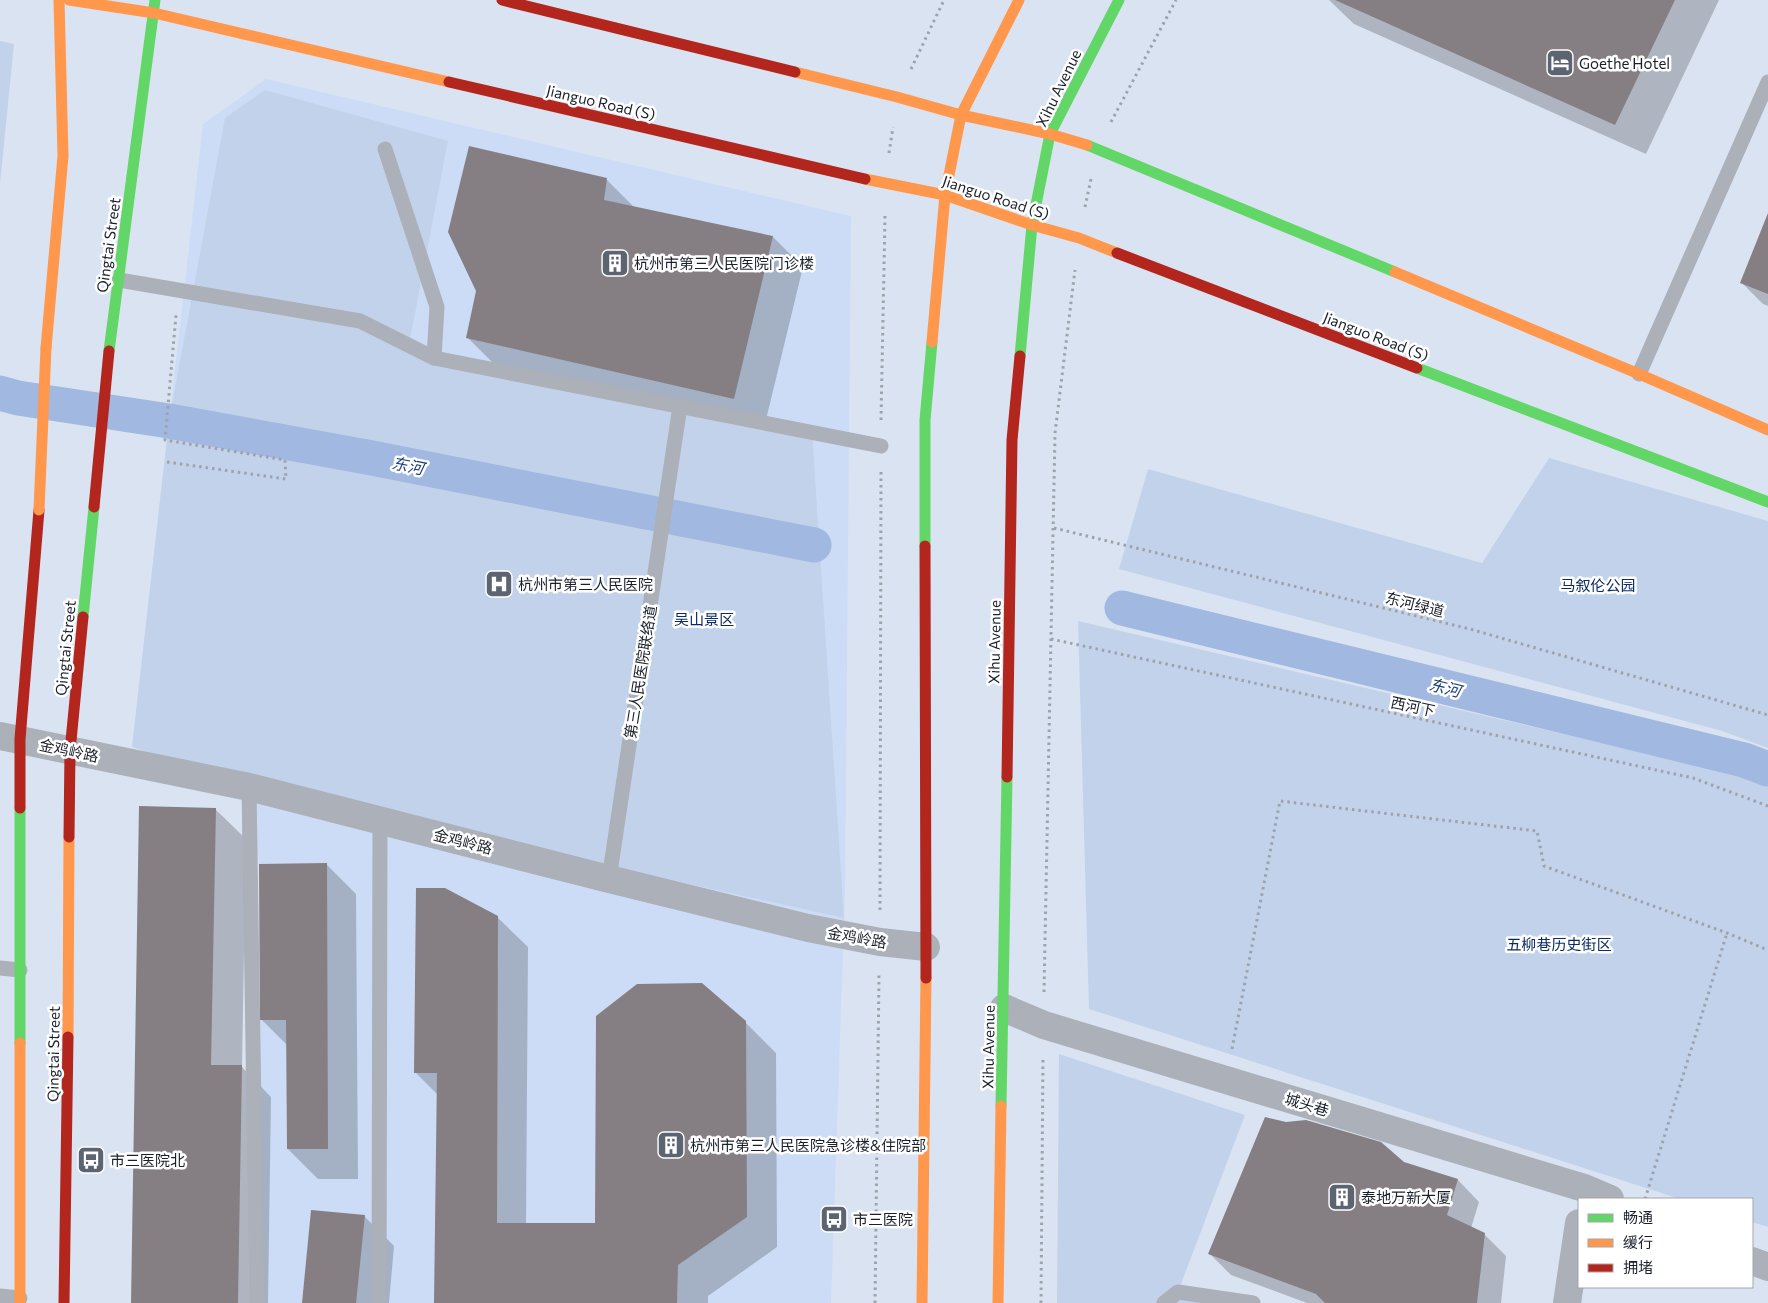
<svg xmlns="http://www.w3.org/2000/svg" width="1768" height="1303" viewBox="0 0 1768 1303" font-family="Commissioner,'Noto Sans SC',sans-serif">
<rect width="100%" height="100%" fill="#dae3f2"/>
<polygon fill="#cddcf6" points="266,79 851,216 845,894 831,1303 258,1303 259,864 249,787 248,766 132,747 203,124"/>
<g fill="#c3d2eb">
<polygon points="0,41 14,44 0,184"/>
<polygon points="265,90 448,141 409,345 812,432 844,918 249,787 132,747 169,421 225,118"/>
<polygon points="1549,458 1768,521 1768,748 1722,731 1119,569 1148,469 1482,563"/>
<polygon points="1078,621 1753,778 1768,784 1768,1227 1752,1222 1752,1199 1680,1199 1089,1009"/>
<polygon points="1059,1054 1245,1115 1178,1292 1253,1303 1057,1303"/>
</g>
<g fill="#0003">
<polygon points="1329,0 1719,0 1646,154 1354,24"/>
<polygon points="606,179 635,208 773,237 803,267 764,428 498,368 468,338"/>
<polygon points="1768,216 1768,306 1763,304 1742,283"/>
<polygon points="215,809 246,839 242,1067 271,1097 268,1303 132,1303"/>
<polygon points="326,864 356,894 358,1179 318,1179 288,1149 287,1045 261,1019"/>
<polygon points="497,917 528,947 526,1224 596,1224 745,1022 776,1053 777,1247 708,1296 708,1303 435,1303 438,1095 415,1072"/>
<polygon points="1403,1163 1458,1180 1479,1202 1471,1228 1484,1234 1506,1256 1501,1303 1307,1303 1231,1275 1209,1253"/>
<polygon points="364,1216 394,1246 389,1303 303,1303"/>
</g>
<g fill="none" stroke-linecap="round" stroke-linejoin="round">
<g stroke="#a1b8e0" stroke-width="35">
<polyline points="0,393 18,398 169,421 372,458 814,545"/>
<polyline points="1122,608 1744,760 1768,769"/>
</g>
</g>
<g fill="#857f83">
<polygon points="1335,0 1675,0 1615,125"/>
<polygon points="469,146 607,178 604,200 773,236 734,399 466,338 476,291 448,232"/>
<polygon points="1768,213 1768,294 1740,283"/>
<polygon points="139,806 216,808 211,1065 242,1065 238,1303 131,1303"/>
<polygon points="327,863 328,1149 287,1149 286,1020 260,1020 259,864"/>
<polygon points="416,888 445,888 498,916 497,1223 595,1223 596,1016 637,984 702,983 746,1021 747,1217 678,1265 677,1303 434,1303 437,1073 414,1073"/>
<polygon points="1265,1117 1286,1122 1306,1120 1381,1142 1404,1162 1458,1179 1447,1215 1485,1233 1477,1303 1325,1303 1316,1294 1208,1254"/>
<polygon points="311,1210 365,1215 356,1303 302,1303"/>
</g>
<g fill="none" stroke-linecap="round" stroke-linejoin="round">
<g stroke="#9ea2ab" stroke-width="3" stroke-dasharray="2.5 4" stroke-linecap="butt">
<polyline points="911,69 944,0"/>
<polyline points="1111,122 1176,0"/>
<polyline points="889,153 893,127"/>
<polyline points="1085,207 1091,179"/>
<polyline points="881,420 885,216"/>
<polyline points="167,462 286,479 285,460 165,440 176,315"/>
<polyline points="1054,528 1470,629 1768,715"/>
<polyline points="1051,639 1693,778 1768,806"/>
<polyline points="880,910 881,471"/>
<polyline points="1044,992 1055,433 1075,270"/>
<polyline points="1232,1049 1280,801 1537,831 1544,866 1727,933 1768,950"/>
<polyline points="1645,1199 1727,933"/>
<polyline points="875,1303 879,974"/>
<polyline points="1041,1303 1043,1056"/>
</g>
<g stroke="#abb0b9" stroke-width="15">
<polyline points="385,149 437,307 434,358"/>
<polyline points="119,280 360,321 434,358 881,446"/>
<polyline points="1639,374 1768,82"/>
<polyline points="249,787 257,1303"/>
<polyline points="609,879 680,406"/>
<polyline points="0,968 20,970"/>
<polyline points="0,1296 20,1298"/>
<polyline points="379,1303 380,820"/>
<polyline points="1164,1303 1178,1292 1253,1303"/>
</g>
<g stroke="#abb0b9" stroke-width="28">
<polyline points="0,736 249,787 609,879 808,928 880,942 926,947"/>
<polyline points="1004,1008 1044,1025 1584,1188 1610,1199"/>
<polyline points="1752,1261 1768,1267"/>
<polyline points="1567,1303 1579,1223"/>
</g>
<g stroke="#63d668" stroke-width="11">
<polyline points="1087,145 1395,272"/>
<polyline points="109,351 155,0"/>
<polyline points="1020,356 1032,225 1050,134 1119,0"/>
<polyline points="1417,368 1768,502"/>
<polyline points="925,546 925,420 932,342"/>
<polyline points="83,617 94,507"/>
<polyline points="20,808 20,1043"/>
<polyline points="1001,1106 1007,777"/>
</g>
<g stroke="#ff974d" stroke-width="11">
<polyline points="69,0 154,13 449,82"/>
<polyline points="795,72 897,97 961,115 1050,134 1087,145"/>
<polyline points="865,179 945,195 1032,225 1079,238 1117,253"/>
<polyline points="1395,272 1639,374 1768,430"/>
<polyline points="932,342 945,195 961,115 1019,0"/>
<polyline points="46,348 63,156 59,0"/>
<polyline points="68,1037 69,837"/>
<polyline points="20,1043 20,1303"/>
<polyline points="922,1303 926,978"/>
<polyline points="998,1303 1001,1106"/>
</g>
<g stroke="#b3261e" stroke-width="11">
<polyline points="502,0 795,72"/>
<polyline points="449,82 865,179"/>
<polyline points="1117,253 1417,368"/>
<polyline points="925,546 926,978"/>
<polyline points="1007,777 1012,440 1020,356"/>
<polyline points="20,808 20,739 39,510"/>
<polyline points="69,837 70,751 83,617"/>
<polyline points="64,1303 68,1037"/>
</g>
<polyline stroke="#ff974d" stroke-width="11" points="39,510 46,348"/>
<polyline stroke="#b3261e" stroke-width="11" points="94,507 109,351"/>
</g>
<defs>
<g id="hotel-square" transform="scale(1.4375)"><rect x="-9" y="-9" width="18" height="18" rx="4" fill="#5d6471" stroke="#fff"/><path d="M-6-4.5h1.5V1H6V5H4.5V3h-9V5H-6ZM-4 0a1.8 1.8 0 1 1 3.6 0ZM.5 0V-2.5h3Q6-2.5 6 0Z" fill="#fff"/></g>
<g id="building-square" transform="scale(1.4375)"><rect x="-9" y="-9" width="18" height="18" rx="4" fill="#5d6471" stroke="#fff"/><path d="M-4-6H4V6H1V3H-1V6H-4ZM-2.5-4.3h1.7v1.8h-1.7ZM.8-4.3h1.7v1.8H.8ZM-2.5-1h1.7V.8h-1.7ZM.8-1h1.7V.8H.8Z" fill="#fff"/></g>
<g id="hospital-square" transform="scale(1.4375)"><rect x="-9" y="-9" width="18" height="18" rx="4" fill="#5d6471" stroke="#fff"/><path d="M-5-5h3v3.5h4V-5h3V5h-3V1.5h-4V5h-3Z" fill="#fff"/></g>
<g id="bus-square" transform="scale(1.4375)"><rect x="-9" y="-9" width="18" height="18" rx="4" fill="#5d6471" stroke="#fff"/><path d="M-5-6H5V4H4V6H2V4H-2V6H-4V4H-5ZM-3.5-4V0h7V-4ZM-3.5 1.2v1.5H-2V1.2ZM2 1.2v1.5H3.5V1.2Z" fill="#fff"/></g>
</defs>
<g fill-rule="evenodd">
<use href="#hotel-square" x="1560" y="63"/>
<use href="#building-square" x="615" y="263"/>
<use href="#hospital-square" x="499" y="584"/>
<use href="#building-square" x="671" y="1145"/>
<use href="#bus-square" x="91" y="1160"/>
<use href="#building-square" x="1342" y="1197"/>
<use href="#bus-square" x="834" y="1219"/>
</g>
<g text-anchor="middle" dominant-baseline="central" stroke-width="5" stroke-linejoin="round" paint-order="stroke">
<g font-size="15" fill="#1a202b" stroke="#fff" text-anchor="start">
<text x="1579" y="63">Goethe Hotel</text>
<text x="634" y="263">杭州市第三人民医院门诊楼</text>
<text x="518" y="584">杭州市第三人民医院</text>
<text x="690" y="1145">杭州市第三人民医院急诊楼&amp;住院部</text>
<text x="110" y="1160">市三医院北</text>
<text x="1361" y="1197">泰地万新大厦</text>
<text x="853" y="1219">市三医院</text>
</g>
<g font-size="15" fill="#1a202b" stroke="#fff">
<text transform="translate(1058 88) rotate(-64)">Xihu Avenue</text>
<text transform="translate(601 102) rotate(13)">Jianguo Road (S)</text>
<text transform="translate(996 197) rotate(18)">Jianguo Road (S)</text>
<text transform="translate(108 245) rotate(-82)">Qingtai Street</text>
<text transform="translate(1376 336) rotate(21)">Jianguo Road (S)</text>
<text transform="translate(1415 604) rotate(14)">东河绿道</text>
<text transform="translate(994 642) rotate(-89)">Xihu Avenue</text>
<text transform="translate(65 648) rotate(-84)">Qingtai Street</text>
<text transform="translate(640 672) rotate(-81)">第三人民医院联络道</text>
<text transform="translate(1413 706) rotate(12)">西河下</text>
<text transform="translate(69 750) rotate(12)">金鸡岭路</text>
<text transform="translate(463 841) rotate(14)">金鸡岭路</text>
<text transform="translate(857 937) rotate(10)">金鸡岭路</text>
<text transform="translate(988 1047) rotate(-89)">Xihu Avenue</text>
<text transform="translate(53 1054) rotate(-89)">Qingtai Street</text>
<text transform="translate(1307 1104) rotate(17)">城头巷</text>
</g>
<g font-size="15" fill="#0a2a65" stroke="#fff">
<text x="1598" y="585">马叙伦公园</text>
<text x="704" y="619">吴山景区</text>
<text x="1559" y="944">五柳巷历史街区</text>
</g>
<g font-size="16" font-style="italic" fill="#1e3f7c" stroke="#fff">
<text transform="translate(408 465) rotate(11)">东河</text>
<text transform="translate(1445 687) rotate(14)">东河</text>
</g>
</g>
<rect x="1578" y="1198" width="175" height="90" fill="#ffffff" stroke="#a3a6aa"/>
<rect x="1588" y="1214" width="25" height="8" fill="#63d668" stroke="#a3a6aa"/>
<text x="1623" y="1223" font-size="15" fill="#1a202b">畅通</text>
<rect x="1588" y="1239" width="25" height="8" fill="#ff974d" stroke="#a3a6aa"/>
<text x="1623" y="1248" font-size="15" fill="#1a202b">缓行</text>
<rect x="1588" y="1264" width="25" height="8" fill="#b3261e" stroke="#a3a6aa"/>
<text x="1623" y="1273" font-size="15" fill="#1a202b">拥堵</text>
</svg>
